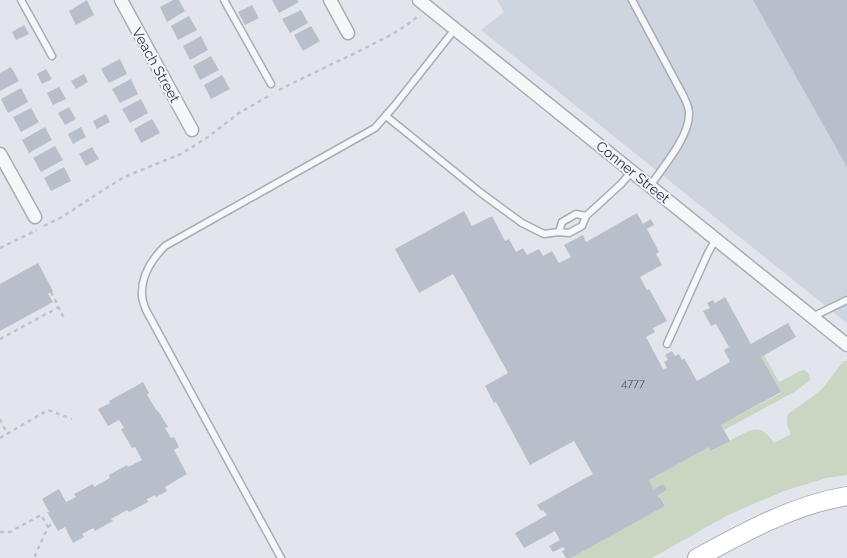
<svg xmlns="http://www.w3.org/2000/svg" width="847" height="558" viewBox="0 0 847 558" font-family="Raleway,sans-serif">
<rect width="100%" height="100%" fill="#e2e6ec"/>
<polygon fill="#cfd5de" points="497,0 847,0 847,323 481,30 504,12"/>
<g fill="#c8d6c2">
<polygon points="764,355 779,382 800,371 804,370 809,374 810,380 796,391 724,430 721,425 781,393 761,357"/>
<path d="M 845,361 L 847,361 L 847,475 L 826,478 L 784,491 L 728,515 L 652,558 L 571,558 L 665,506 L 661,497 L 659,498 L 657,496 L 667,490 L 663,484 L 653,489 L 649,480 L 709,447 L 712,451 C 720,446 728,442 737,437 C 754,427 762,425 774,443 L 791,434 C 788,427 785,421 788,414 L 812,397 L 823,388 L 841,364 Z"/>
</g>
<g fill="#b8bfca">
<polygon points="87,0 94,15 76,25 69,11"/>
<polygon points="173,0 179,0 185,11 167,22 160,7"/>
<polygon points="272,0 297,0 299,2 279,13"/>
<polygon points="753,0 847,0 847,167"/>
<polygon points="252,5 259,18 245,25 238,12"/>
<polygon points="301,10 308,23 290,33 282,19"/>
<polygon points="189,16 197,30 178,40 171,26"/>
<polygon points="24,25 29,34 16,40 12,32"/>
<polygon points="311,26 320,41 303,51 294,35"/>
<polygon points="201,36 208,50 190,60 183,46"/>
<polygon points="211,56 219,70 200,80 193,66"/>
<polygon points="120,59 127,74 109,83 101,69"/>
<polygon points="11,67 19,81 0,91 0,73"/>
<polygon points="46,69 52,79 42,84 37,74"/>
<polygon points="84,74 88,82 76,89 71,81"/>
<polygon points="222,75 230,89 211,99 204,85"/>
<polygon points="131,79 138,94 120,103 112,89"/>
<polygon points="59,87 66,99 53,105 47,93"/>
<polygon points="21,88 28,102 8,113 1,99"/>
<polygon points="141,99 148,113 130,123 122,109"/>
<polygon points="69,107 76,119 65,125 58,113"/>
<polygon points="31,108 39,122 21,132 13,117"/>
<polygon points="106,114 110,122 97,129 93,121"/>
<polygon points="152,119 160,133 141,143 134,129"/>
<polygon points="45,127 52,140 29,153 22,140"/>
<polygon points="81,127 86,137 73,144 68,134"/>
<polygon points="55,146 63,160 41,172 33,158"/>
<polygon points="92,147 99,159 86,166 79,154"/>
<polygon points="64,167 71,181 51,191 44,178"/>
<polygon points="464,211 472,226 492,216 505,241 509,239 516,252 523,248 527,255 539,249 543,256 552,251 559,263 571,257 564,245 583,235 586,242 637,213 643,224 651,219 654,225 647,229 659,252 656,254 662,265 640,277 647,290 649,289 667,321 653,328 655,332 646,337 663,369 667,368 664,362 668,360 665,355 672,351 675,356 679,354 682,360 684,358 697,381 730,362 724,350 729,347 716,324 711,326 703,311 710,308 707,303 713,300 715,303 725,297 751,344 788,323 796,337 761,357 781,392 721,425 730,441 711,451 709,447 649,480 653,489 663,484 667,490 657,496 659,498 660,497 665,506 571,558 566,558 562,551 565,550 563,547 553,552 549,546 560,540 555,531 524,548 515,533 547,515 543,510 541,511 537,505 593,474 574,441 530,465 496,402 494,403 485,386 508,373 453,274 419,293 395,249"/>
<polygon points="38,263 53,291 48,294 53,302 0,331 0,284"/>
<polygon points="143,382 149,393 147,395 157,411 158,411 168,427 165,428 171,438 174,437 179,447 174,450 187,474 165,487 167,491 156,497 155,495 147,499 148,502 129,512 127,510 111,519 113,521 95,531 93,528 82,534 84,537 73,543 65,527 58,531 47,512 49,512 42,499 59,489 66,502 76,497 74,494 93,484 94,487 110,478 109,475 127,465 128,467 142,460 135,447 132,448 121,429 124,428 119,420 108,426 98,409 110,403 109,401"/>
</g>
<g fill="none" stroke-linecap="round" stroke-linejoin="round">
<g stroke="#a6adb7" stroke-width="9">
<g id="service">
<polyline points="21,0 52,56"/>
<polyline points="224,0 271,84"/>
<path d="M 632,0 L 684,97 C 686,102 689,107 689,113 C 690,136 663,167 650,186"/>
<polyline points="386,116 481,193 522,223 544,234 559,232 569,233 582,226 586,216 621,184 632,171"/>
<polyline points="559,232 562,222 576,214 586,216"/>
<polyline points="812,317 847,300"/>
<polyline points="667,344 708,253 716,239"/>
<path d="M 281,558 L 146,310 C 144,305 142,300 142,295 C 141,275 152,259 165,246 L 375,128 L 395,105 L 455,29"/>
</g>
</g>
<g stroke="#a6adb7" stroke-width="15">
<g id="minor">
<polyline points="121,0 192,130"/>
<polyline points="330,0 348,33"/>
<polyline points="419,0 847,345"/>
<polyline points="0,154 35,217"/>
</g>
</g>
<g stroke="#a6adb7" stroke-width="20">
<path id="secondary" d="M 697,558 C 745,532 793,505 847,496"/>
</g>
<g stroke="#c0c4ca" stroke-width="2.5" stroke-dasharray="4 4" stroke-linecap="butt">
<path d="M 279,90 C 310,74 342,60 373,44 C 389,36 405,28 419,15"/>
<polyline points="44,226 62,217 94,196 124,177 181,154 208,137 239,113 272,94"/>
<polyline points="0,248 37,230"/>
<polyline points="51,292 65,320"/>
<polyline points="0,339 59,307"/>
<polyline points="0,419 7,434"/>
<polyline points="0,438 48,410 72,419"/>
<polyline points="48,527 53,523"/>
<polyline points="0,532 10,532 41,515 48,527 34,558"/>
</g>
<use href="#service" stroke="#f5f7f9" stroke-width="6"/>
<use href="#minor" stroke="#f5f7f9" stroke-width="12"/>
<use href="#secondary" stroke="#fff" stroke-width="18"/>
</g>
<g text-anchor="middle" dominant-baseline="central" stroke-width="4" stroke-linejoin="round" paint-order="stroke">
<g font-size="11" fill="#4c5767">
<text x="633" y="383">4777</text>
</g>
<g font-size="14" fill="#283446" stroke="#f2f5f9">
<text transform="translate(156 65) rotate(61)">Veach Street</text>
<text transform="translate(633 172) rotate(39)">Conner Street</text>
</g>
</g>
</svg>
